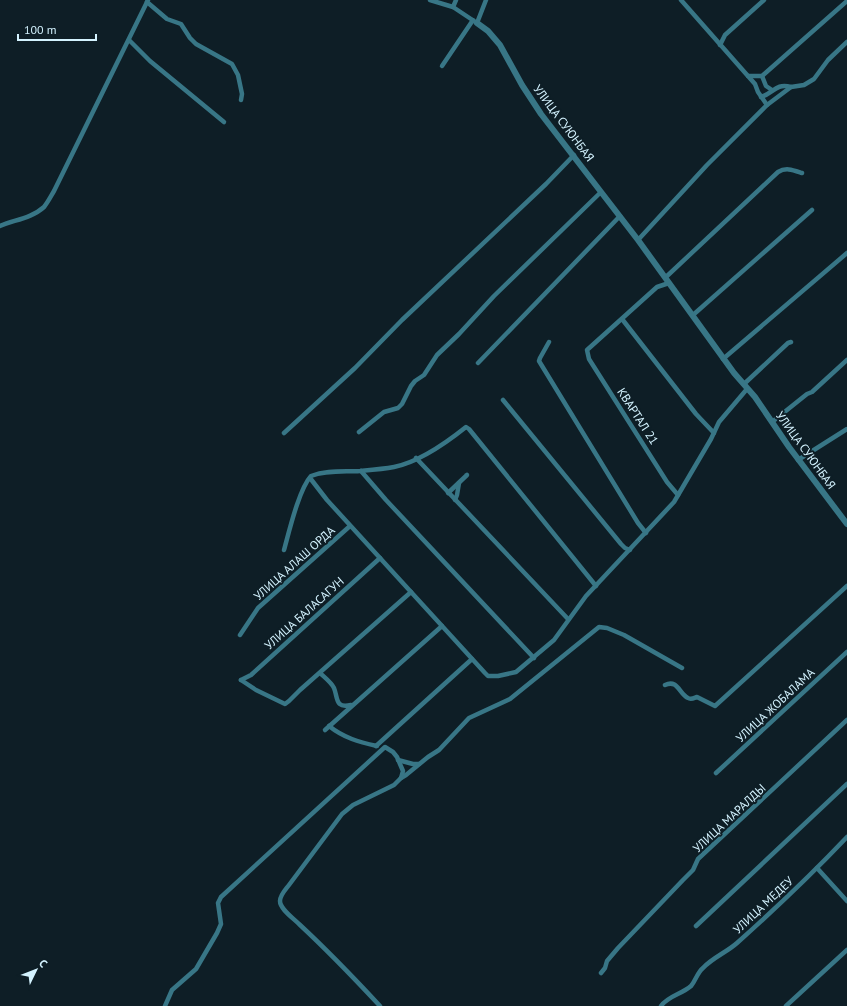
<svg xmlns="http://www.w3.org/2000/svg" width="847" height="1006" viewBox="0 0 847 1006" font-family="'PT Sans',sans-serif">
<rect width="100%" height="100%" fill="#0e1e26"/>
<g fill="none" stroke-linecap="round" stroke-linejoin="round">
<g stroke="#387686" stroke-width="4.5">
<polyline points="430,0 453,7 477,23 486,0"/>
<polyline points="681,0 755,84 758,92 767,105"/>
<polyline points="147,2 167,19 181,24 190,38 196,44 232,64 238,75 242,94 241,100"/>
<polyline points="453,7 456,0"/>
<polyline points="129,40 150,61 224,122"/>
<polyline points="720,45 725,35 764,0"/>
<polyline points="442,66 473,20"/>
<polyline points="748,76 762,76 847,1"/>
<polyline points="762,76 766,86 772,90"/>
<path d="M 761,97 C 774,93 775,83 791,87"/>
<path d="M 0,226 C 14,220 32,218 44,207 C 48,202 51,196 54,191 L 148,0"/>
<polyline points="638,240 707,165 767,105 791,87 804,85 814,79 828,60 847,42"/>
<path d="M 666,277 L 778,172 C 786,167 793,170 802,173"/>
<polyline points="669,283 657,287 587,350 589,359 667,482 678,495"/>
<polyline points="693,315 812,210"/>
<polyline points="622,319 696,414 714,433"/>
<polyline points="549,342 540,358 539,361 638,523 646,533"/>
<polyline points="723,359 847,253"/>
<polyline points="478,363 620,216"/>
<polyline points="744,384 788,343 791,342"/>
<polyline points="503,400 621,544 625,548 630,550"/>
<polyline points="772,422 807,394 812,392 847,360"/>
<polyline points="359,432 384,412 398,408 402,404 411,386 415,381 424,375 437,355 459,334 494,296 601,192"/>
<polyline points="284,433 355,368 402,320 546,184 574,155"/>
<polyline points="416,458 568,619"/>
<polyline points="798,460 847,429"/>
<polyline points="361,471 386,500 534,658"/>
<polyline points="310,478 327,500 485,673 488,676 498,676 516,672 554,640 586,596 674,502 711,439 719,422 747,389"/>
<polyline points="448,493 467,475"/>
<polyline points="455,500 457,495 459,483"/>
<path d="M 284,550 C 289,532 299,489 311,476 C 327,470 344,472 360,471 C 371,470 383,469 394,467 C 419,462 446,443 466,427 L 469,429 L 596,586"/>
<polyline points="240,635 258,608 350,526"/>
<path d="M 320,673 C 324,677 331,682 334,688 C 338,698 335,709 351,705"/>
<polyline points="241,680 256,690 285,704 289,701 300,690 411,592"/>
<polyline points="241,680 251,675 380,558"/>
<path d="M 665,685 C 678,679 679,694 688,698 C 691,700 694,698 697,697 L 715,706 L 847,586"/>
<path d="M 329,726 C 344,738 359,742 377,746"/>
<polyline points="325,730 442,626"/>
<polyline points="376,746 472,659"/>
<polyline points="398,760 413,764 419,764"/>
<polyline points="716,773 847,652"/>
<polyline points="401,778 406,775 428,757 439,750 469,718 510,699 599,627 607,628 624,635 682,668"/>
<polyline points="817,868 847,901"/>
<polyline points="696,926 847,784"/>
<polyline points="601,973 605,968 607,961 618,948 683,880 693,870 698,859 847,720"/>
<path d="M 165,1006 L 172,990 L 196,969 L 217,933 L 221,924 L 218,903 L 221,897 L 385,747 L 393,752 L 397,757 L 403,771 L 401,778 L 394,785 L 353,805 L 342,814 L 289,885 C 286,889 280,895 280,901 C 280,909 293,918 299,924 C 327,950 354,978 380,1006"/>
<path d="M 661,1006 C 668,996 682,994 691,986 C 696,980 697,973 703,968 C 712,958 727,952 737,943 C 775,909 812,874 847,837"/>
<polyline points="786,1006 847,950"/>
</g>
<polyline stroke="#387686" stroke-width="6" points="477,23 488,31 500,45 522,85 541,114 638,240 734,373 755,397 789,447 847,524"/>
</g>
<g text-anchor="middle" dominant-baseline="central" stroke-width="4" stroke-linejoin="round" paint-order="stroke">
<g font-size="12" fill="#d4f3ff" stroke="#0e1e26">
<text transform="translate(564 123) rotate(53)">УЛИЦА СУЮНБАЯ</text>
<text transform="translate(638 416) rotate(57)">КВАРТАЛ 21</text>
<text transform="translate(806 450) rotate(54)">УЛИЦА СУЮНБАЯ</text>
<text transform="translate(294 563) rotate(-42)">УЛИЦА АЛАШ ОРДА</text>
<text transform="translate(304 613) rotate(-42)">УЛИЦА БАЛАСАГУН</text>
<text transform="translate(775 705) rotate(-43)">УЛИЦА ЖОБАЛАМА</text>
<text transform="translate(729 818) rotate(-43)">УЛИЦА МАРАЛДЫ</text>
<text transform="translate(763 905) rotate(-43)">УЛИЦА МЕДЕУ</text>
</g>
</g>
<g transform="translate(36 970) rotate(47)" stroke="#0e1e26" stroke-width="3" paint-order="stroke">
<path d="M0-3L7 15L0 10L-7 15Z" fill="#d4f3ff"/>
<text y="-6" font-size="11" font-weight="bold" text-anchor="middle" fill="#d4f3ff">С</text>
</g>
<path d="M18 34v6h78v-6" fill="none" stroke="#d4f3ff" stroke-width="2"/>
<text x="24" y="34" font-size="12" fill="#d4f3ff" stroke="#0e1e26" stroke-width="3" paint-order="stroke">100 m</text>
</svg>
